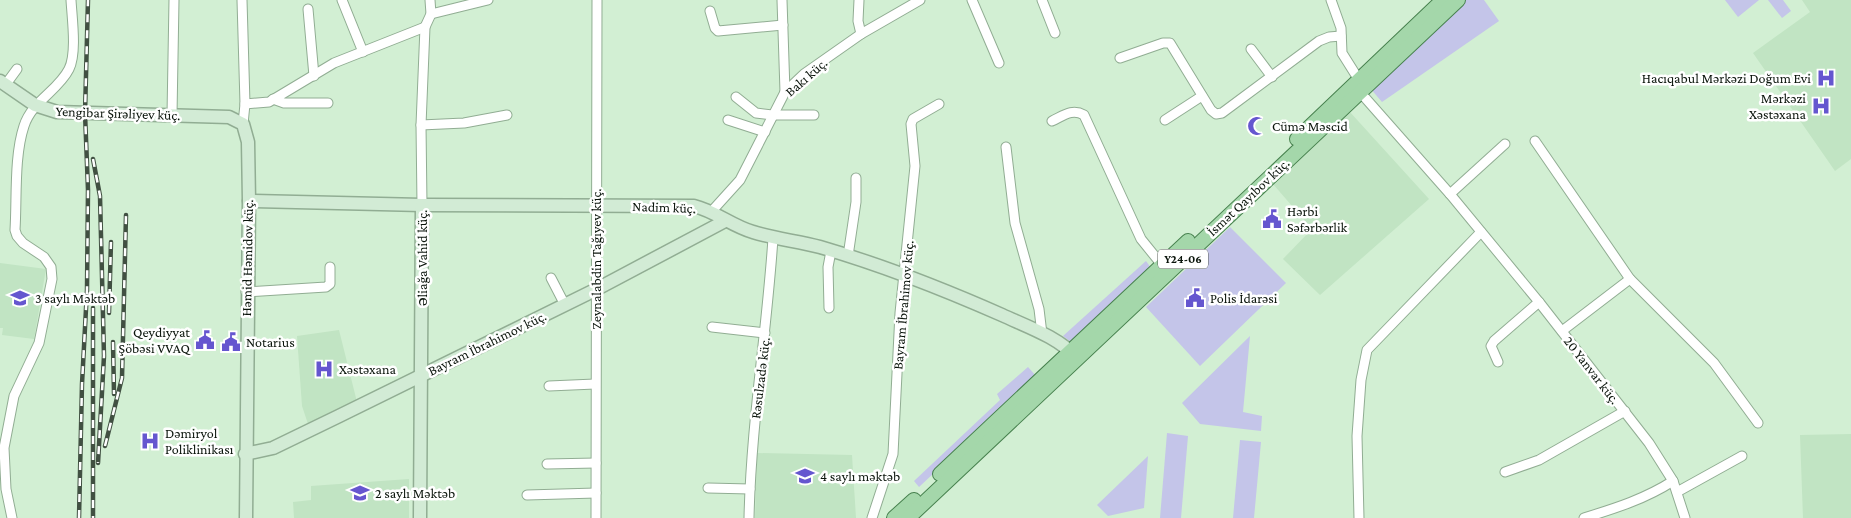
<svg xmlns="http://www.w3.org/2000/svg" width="1851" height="518" viewBox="0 0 1851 518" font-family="'Crimson Pro',serif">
<rect width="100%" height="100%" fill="#d2efd3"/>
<g fill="#c1e4c3">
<polygon points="1802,0 1851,0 1851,159 1835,171 1753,53 1810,12"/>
<polygon points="1349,111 1429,199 1320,295 1283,259 1312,229 1273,184"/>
<polygon points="0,263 46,269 34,339 2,335 3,328 0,328"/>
<polygon points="339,330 357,402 308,424 302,406 297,336"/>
<polygon points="1851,434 1851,518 1803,518 1800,435"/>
<polygon points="757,453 852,455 856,518 755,518"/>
<polygon points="409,479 409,518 294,518 293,502 311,500 311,486"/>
</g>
<g fill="#c4c5e9">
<polygon points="1465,0 1484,0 1499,21 1382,102 1370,88"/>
<polygon points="1725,0 1759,0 1738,17"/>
<polygon points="1768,0 1783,0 1791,11 1782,18"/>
<polygon points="1230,227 1286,283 1200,366 1146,307"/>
<polygon points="1146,261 1151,268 1071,342 1063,336"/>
<polygon points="1250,336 1243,412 1262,416 1261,431 1200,424 1182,403"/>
<polygon points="1028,367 1037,377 919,487 914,481 1000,400 997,394"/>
<polygon points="1167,433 1188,436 1181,518 1160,518"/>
<polygon points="1240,440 1261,442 1254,518 1233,518"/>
<polygon points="1148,456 1144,508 1108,516 1097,505"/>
</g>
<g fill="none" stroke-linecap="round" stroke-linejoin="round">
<g stroke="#91ad93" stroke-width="11">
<g id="street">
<polyline points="242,0 245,104 243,124"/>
<polyline points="342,0 363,52"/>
<polyline points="782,0 785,92"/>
<polyline points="859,0 858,21 861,34"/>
<polyline points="972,0 999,63"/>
<polyline points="1042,0 1055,33"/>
<polyline points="1331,0 1341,28 1342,53 1359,80"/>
<polyline points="308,9 314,76"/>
<polyline points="710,11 715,28 718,31 783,25"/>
<polyline points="431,14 488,0"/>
<polyline points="1251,49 1272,77"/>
<polyline points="1120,58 1163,43 1170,43 1211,110 1216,114 1222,113 1319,41 1329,37 1341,36"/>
<polyline points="6,84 17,69"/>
<polyline points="1360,92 1450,194 1539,302 1649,443 1673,481 1685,518"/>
<polyline points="736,97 756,113 772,115 814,115"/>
<polyline points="273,99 284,103 328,103"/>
<polyline points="245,104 269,102 334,63 425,27"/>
<polyline points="172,115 174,0"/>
<polyline points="728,120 765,132"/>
<polyline points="1165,120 1202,96"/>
<path d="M 1052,121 C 1063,116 1072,108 1084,115 L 1141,239 L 1162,265"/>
<polyline points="421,125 464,123 507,115"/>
<polyline points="1535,141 1630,279 1714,363 1758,423"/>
<polyline points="1006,147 1015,223 1039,309 1042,334"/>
<polyline points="1450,194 1505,144"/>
<polyline points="422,205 421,125 425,27 431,14 430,0"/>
<polyline points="711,212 740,180 785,92 804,74 861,34 920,0"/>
<polyline points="848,256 856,202 856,178"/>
<polyline points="551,278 565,305"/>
<polyline points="246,292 326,287 330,284 330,267"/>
<polyline points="829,308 828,267 831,251"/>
<polyline points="712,327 765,333"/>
<polyline points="1562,331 1630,279"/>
<polyline points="1498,362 1491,346 1494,341 1539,302"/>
<polyline points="549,386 595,384"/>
<polyline points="547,464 596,463"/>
<polyline points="1505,472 1539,460 1625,411"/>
<polyline points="708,488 750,489"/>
<polyline points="1677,492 1742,456"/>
<polyline points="527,495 596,493"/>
<path d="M 12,518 L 6,489 L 4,448 L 14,396 L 39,343 L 52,279 L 51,267 L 44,257 L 23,243 L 17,236 L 15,230 C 17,198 14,156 24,126 C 32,101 58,91 69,69 C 77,53 72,18 71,0"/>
<polyline points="596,518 597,0"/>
<path d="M 749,518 C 751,424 767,331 773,238"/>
<polyline points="872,518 893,454 900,313 915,166 911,124 913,119 939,104"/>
<polyline points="1359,518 1357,436 1361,380 1367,350 1481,232"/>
<path d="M 1584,518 C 1616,508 1645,499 1673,481"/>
</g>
</g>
<g stroke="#91ad93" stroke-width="15">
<g id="secondary">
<polyline points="0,81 35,105 57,112 229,117 243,124 248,142 249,201 246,518"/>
<path d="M 249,201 L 422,205 L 694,206 C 715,211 732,226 753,232 C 775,239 798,241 820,247 C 882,265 943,289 1002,315 C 1028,327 1058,337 1077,358"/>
<polyline points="245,454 273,448 339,416 595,290 725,221"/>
<polyline points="420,518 422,205"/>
</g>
</g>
<g stroke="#47814e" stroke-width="16">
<g id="primary">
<polyline points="1297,139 1443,0"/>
<polyline points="940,474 1188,241"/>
<polyline points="894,518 914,500"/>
<polyline points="908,518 1458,0"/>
</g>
</g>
<use href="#street" stroke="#fff" stroke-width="9"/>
<use href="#secondary" stroke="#d2ebd5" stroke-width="12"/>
<use href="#primary" stroke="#a4d7aa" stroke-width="14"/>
<g stroke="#415042" stroke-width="4.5">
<g id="rail">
<polyline points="93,159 100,196 104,356 98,463"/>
<polyline points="93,308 93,518"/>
<polyline points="109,313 111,242"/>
<polyline points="113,342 114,394"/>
<polyline points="105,446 122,378 126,215"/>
<polyline points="79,518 82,384 87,290 88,190 85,113 88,0"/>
</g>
</g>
<use href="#rail" stroke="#fff" stroke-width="2.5" stroke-dasharray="8" stroke-linecap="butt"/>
</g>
<defs>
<g id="hospital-bare" transform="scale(1.5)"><path d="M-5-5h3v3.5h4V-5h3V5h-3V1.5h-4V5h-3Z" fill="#6556cf" stroke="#fff" stroke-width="2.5" paint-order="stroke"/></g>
<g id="mosque-bare" transform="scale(1.5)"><path d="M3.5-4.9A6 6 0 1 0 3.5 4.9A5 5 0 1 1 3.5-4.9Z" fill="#6556cf" stroke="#fff" stroke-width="2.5" paint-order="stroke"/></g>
<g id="civic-bare" transform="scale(1.5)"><path d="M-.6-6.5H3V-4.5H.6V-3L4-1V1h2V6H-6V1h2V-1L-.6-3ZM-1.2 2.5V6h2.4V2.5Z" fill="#6556cf" stroke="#fff" stroke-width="2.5" paint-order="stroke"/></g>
<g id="school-bare" transform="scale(1.5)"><path d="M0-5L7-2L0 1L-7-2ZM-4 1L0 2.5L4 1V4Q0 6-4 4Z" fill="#6556cf" stroke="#fff" stroke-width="2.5" paint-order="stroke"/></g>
</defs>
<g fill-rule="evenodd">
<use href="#hospital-bare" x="1826" y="78"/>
<use href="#hospital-bare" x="1821" y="106"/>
<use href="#mosque-bare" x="1257" y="126"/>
<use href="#civic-bare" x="1272" y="219"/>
<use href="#school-bare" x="20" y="298"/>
<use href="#civic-bare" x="1195" y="298"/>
<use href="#civic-bare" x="205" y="340"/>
<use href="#civic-bare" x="231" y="342"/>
<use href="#hospital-bare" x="324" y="369"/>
<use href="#hospital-bare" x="150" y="441"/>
<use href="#school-bare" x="805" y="476"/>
<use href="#school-bare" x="360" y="493"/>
</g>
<g text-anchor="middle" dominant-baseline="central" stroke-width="5" stroke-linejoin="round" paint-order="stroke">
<rect fill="#fff" stroke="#545a54" stroke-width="1" x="1158" y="249.5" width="50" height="19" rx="4"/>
<g font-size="12" font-weight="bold" fill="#0a140b">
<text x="1183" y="259">Y24-06</text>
</g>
<g font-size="14" fill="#0a140b" stroke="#fff">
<text transform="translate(806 77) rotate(-41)">Bakı küç.</text>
<text transform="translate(118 113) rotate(2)">Yengibar Şirəliyev küç.</text>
<text transform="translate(1248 197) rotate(-43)">İsmət Qayıbov küç.</text>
<text transform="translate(664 207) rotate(2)">Nadim küç.</text>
<text transform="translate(247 258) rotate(-89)">Həmid Həmidov küç.</text>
<text transform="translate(422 258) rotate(-90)">Əliağa Vahid küç.</text>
<text transform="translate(596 259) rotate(-90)">Zeynalabdin Tağıyev küç.</text>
<text transform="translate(903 305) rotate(-85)">Bayram İbrahimov küç.</text>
<text transform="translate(487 343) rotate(-26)">Bayram İbrahimov küç.</text>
<text transform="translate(1592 370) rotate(52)">20 Yanvar küç.</text>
<text transform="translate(760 378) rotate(-83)">Rəsulzadə küç.</text>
</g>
<g font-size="14" fill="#0a140b" stroke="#fff" text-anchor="start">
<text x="1811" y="78" text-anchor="end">Hacıqabul Mərkəzi Doğum Evi</text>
<text x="1806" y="98" text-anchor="end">Mərkəzi<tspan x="1806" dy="16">Xəstəxana</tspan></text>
<text x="1272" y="126">Cümə Məscid</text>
<text x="1287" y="211">Hərbi<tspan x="1287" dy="16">Səfərbərlik</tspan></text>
<text x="35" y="298">3 saylı Məktəb</text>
<text x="1210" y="298">Polis İdarəsi</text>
<text x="190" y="332" text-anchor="end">Qeydiyyat<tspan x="190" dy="16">Şöbəsi VVAQ</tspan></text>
<text x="246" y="342">Notarius</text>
<text x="339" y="369">Xəstəxana</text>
<text x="165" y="433">Dəmiryol<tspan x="165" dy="16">Poliklinikası</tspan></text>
<text x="820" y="476">4 saylı məktəb</text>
<text x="375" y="493">2 saylı Məktəb</text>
</g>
</g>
</svg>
